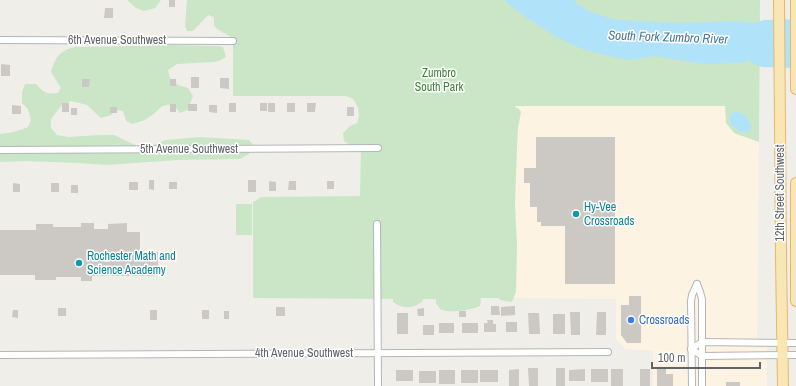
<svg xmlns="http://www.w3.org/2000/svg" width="796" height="386" viewBox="0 0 796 386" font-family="'Archivo Narrow',sans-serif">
<rect width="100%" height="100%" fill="#f0eee9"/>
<polygon fill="#fcf3e2" points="515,106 726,106 726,123 734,133 759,142 757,343 767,343 767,386 653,386 653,351 625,349 616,339 616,299 513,298"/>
<g fill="#cbe6c7">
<polygon points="127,0 161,0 155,8 144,11 136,8"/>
<path d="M 187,0 L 760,0 L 759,142 L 734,133 L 726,123 L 725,106 L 515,106 L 515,107 L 519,109 L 521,112 L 518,128 L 517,147 L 515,205 L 517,244 L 516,292 L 512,302 L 500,300 L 499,298 L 480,298 L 481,301 L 480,306 C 471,310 449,314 440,309 C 440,308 436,304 436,303 L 436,299 L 423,299 L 422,302 C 412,309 403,309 393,302 L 393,299 L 253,298 L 253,202 L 261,197 L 360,196 L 361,146 L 351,146 L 344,141 L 343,133 L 350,126 L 357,123 L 359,117 L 358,107 L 353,99 L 346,96 L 233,96 L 233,38 L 217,29 L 214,25 L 214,17 L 208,15 L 193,31 L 187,31 L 185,26 Z"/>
<path d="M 175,45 L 218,46 L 223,47 L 226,57 L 221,60 L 215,62 L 177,64 L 168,70 L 170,78 L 178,85 L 188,88 L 193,96 L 188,110 L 180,113 L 173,104 L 162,106 L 155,113 L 145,120 L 132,124 L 126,121 L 123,111 L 115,110 L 111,115 L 101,118 L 87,105 L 71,101 L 61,106 L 51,119 L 51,128 L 57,135 L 69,137 L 99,135 L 114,135 L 139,147 L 153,145 L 166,140 L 199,137 L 249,140 L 254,146 L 249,154 L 240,159 L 178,160 L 106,165 L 78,163 L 25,161 L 0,162 L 0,134 L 14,132 L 28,127 L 31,120 L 28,109 L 22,103 L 22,92 L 25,84 L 36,84 C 45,93 45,94 58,93 L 61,88 L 51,72 C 54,62 57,53 68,49 C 72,47 78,47 82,47 Z"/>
<rect x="236" y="204" width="16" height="31"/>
</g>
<g fill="#b0e2f9">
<polygon points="504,0 575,0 576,3 591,12 616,20 680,23 738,21 754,23 764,20 796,19 796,68 762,67 751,63 750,60 742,63 703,64 655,56 630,60 604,55 582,49 556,37 524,16"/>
<path d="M 734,111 C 739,111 744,114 747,118 C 764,143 716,131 734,111 Z"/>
</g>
<g fill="#ccc9c5">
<rect x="169" y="0" width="6" height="7"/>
<polygon points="105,8 113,8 113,18 104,18"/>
<polygon points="1,64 10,65 10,76 1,76"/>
<rect x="191" y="77" width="8" height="11"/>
<polygon points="220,78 229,78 229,89 220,88"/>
<polygon points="82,79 90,79 89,87 82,87"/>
<rect x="170" y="79" width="6" height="7"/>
<rect x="62" y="103" width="7" height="9"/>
<rect x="229" y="103" width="7" height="9"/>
<rect x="260" y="103" width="7" height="8"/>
<rect x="268" y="103" width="7" height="9"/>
<rect x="287" y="103" width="8" height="9"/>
<polygon points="307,103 316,103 315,112 307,112"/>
<rect x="170" y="104" width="6" height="8"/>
<rect x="188" y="104" width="9" height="7"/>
<polygon points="12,105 21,106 21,114 12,114"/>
<polygon points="209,105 217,105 217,113 209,112"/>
<rect x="110" y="107" width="7" height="6"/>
<rect x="347" y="107" width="7" height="9"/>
<rect x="71" y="108" width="6" height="7"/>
<polygon points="536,137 615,137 615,284 565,284 565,226 541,226 541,222 537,222 537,207 530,207 530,183 524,183 524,168 536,168"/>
<polygon points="149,180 154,180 154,190 149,189"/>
<rect x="248" y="180" width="8" height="12"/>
<polygon points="269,181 276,182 276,191 269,191"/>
<polygon points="289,181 296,181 296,190 288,190"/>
<rect x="327" y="181" width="7" height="8"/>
<rect x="129" y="182" width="9" height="8"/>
<rect x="169" y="182" width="8" height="7"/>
<polygon points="13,183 20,184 20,192 13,192"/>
<rect x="51" y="183" width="8" height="9"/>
<rect x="71" y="185" width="7" height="8"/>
<polygon points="81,223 94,223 94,229 108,229 108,224 127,223 127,232 140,232 140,252 158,252 158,276 92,276 92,281 81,281 81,277 56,277 56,280 35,280 35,275 0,275 0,230 36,230 36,224 53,224 53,227 81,227"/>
<polygon points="629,296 641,296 641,343 627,343 621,335 621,305 629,305"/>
<polygon points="491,306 499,306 500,315 491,315"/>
<polygon points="515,306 515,315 501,316 501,307"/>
<rect x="276" y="307" width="9" height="9"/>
<rect x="58" y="308" width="8" height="8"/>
<polygon points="424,308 424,316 418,316 417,309"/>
<polygon points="13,310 18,310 18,318 12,317"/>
<rect x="150" y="310" width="7" height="10"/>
<rect x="202" y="310" width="7" height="9"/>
<rect x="224" y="311" width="5" height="8"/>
<rect x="459" y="311" width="7" height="6"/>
<polygon points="570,312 580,312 580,335 571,335"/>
<polygon points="597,312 606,312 606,335 596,335"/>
<rect x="397" y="313" width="11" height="21"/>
<polygon points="528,313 539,313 540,334 529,334"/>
<rect x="553" y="314" width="12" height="20"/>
<polygon points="487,320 493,320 493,324 496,324 496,332 484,332 484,323 488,323"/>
<rect x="506" y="322" width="11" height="10"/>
<rect x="439" y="323" width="15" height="10"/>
<rect x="462" y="323" width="16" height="10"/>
<rect x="423" y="325" width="11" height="10"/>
<polygon points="528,368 538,368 538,386 529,386"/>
<rect x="556" y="368" width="9" height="18"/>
<polygon points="519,369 519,386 509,386 509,370"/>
<polygon points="585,369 585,381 569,381 569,370"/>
<rect x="591" y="369" width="17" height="13"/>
<rect x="611" y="369" width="12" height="17"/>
<rect x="640" y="369" width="10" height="17"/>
<polygon points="657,369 666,369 666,374 673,374 673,386 657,386"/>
<rect x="396" y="370" width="17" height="11"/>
<rect x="439" y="370" width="16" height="14"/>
<rect x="461" y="370" width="17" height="13"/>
<rect x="480" y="370" width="18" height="12"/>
<rect x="419" y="371" width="17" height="12"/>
<rect x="726" y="382" width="14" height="4"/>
</g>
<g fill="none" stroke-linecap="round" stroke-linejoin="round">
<g stroke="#b3b6b9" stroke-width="8">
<g id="street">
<polyline points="0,40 233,41"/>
<polyline points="0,150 378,148"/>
<polyline points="377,224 378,386"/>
<polyline points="697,284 700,292 702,299 702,386"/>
<polyline points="691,349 702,356 796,355"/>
<polyline points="691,349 702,342 796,343"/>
<polyline points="0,355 608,352"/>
<polyline points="692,386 691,301 692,295 697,284"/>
</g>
</g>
<g stroke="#e8b66a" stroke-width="12">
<g id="primary">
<polyline points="779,0 781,257 783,386"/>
<polyline points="796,0 796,89"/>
<polyline points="796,183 796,301"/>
</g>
</g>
<use href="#street" stroke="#fff" stroke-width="6"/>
<use href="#primary" stroke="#f9e6b5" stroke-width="10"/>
</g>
<g fill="#0f9aa8" stroke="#fff" stroke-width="1.5">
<circle cx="576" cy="214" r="4"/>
<circle cx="79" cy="263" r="4"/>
</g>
<circle fill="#3f7fe0" stroke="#fff" stroke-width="1.5" cx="631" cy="320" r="4"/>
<g text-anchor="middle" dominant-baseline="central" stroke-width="3" stroke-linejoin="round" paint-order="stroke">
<g font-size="12" fill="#606467" stroke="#fff">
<text x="117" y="40">6th Avenue Southwest</text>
<text x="189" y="149">5th Avenue Southwest</text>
<text transform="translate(780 193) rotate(-90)">12th Street Southwest</text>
<text x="304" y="353">4th Avenue Southwest</text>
</g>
<g font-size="12" fill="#40823c" stroke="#fff">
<text x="439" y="73">Zumbro<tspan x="439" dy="14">South Park</tspan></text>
</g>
<g font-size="12" fill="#0d838f" stroke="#fff" text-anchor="start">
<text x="584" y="207">Hy-Vee<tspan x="584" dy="14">Crossroads</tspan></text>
<text x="87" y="256">Rochester Math and<tspan x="87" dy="14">Science Academy</tspan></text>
</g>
<g font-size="12" fill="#366cbe" stroke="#fff" text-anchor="start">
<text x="639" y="320">Crossroads</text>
</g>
<g font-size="13" font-style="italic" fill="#46789a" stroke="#fff">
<text transform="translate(668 37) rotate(2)">South Fork Zumbro River</text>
</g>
</g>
<path d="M652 362v6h108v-6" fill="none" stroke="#606467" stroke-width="2"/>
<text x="658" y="362" font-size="12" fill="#606467" stroke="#ffffff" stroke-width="3" paint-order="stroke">100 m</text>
</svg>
